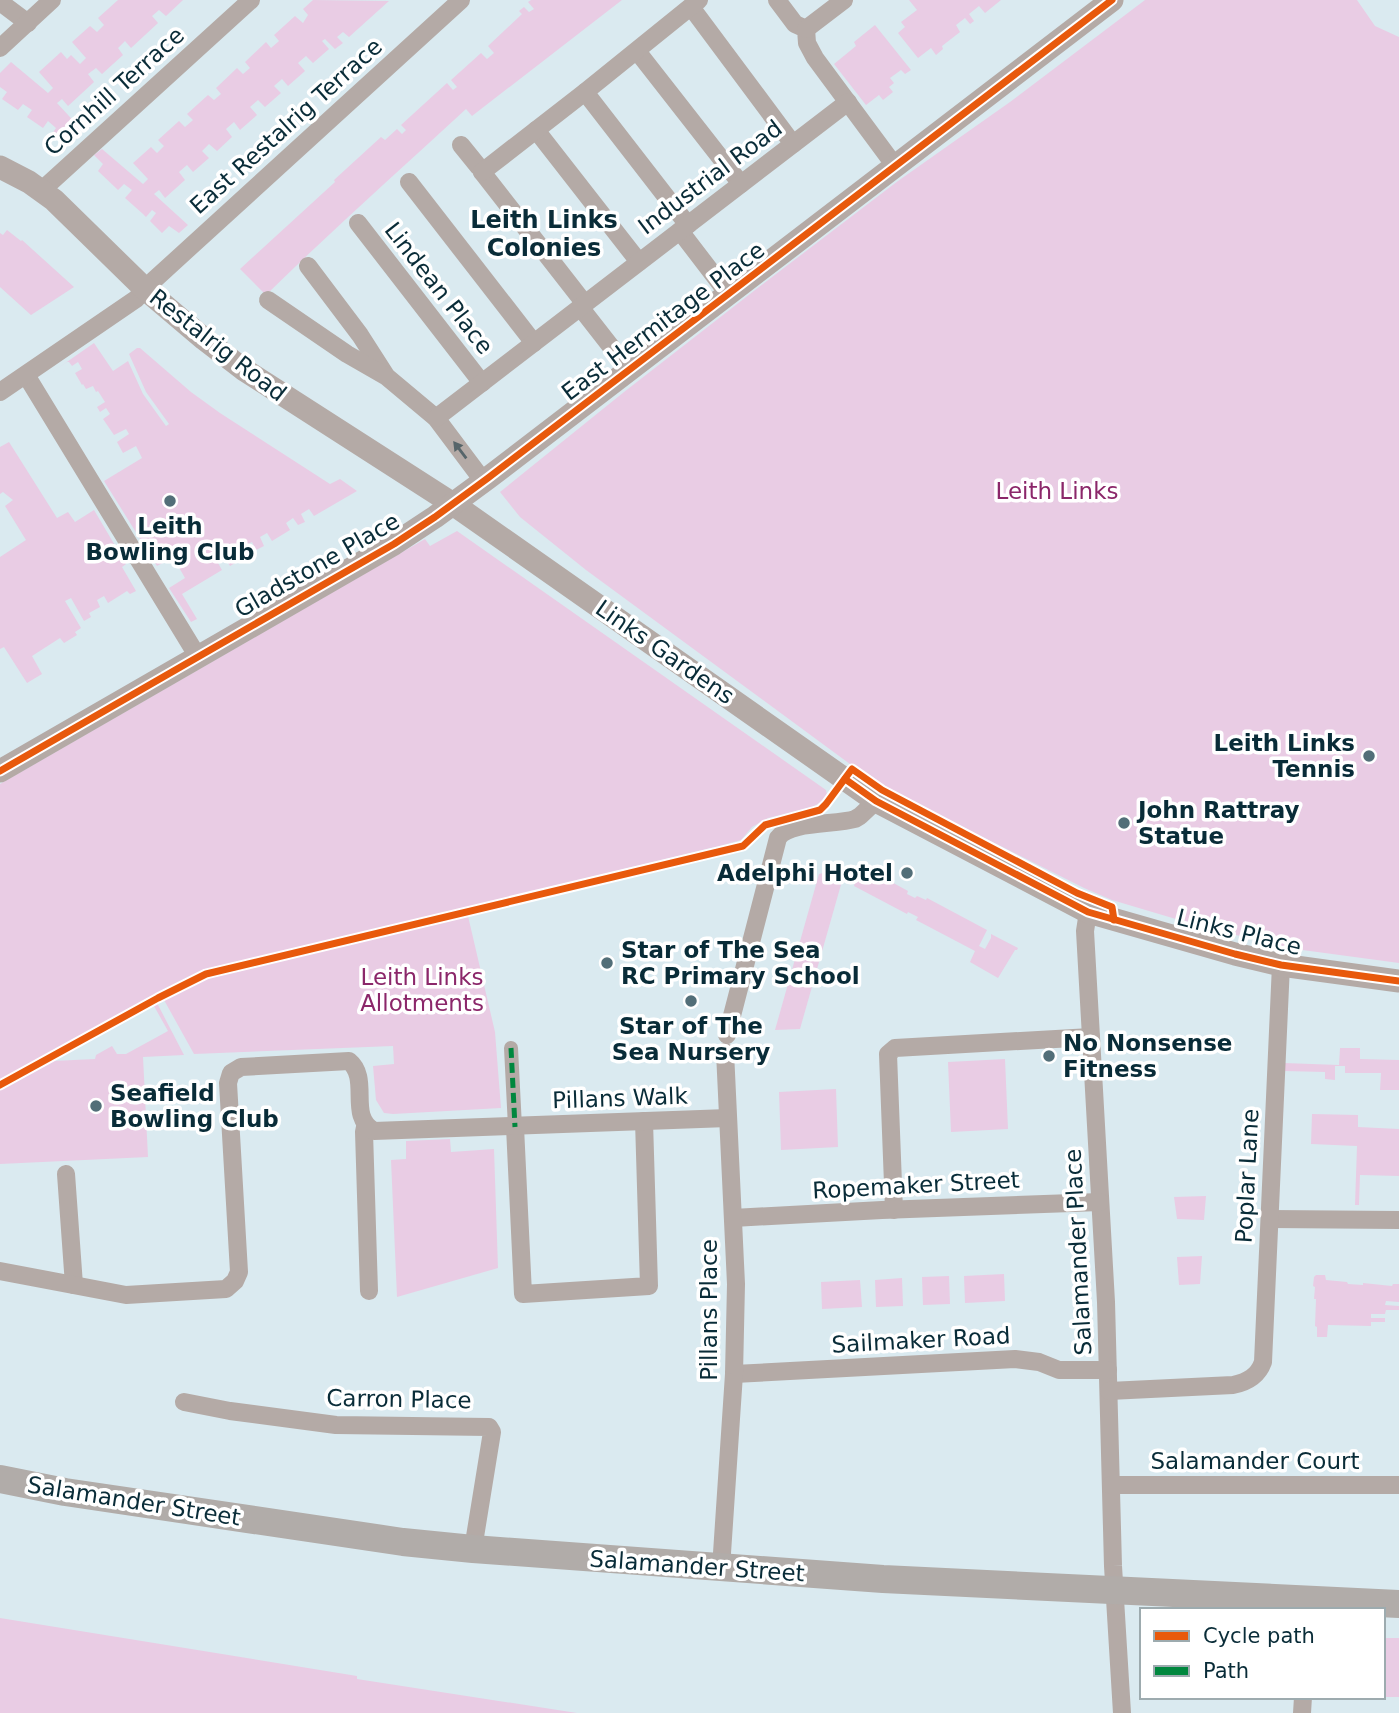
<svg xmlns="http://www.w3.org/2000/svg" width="1399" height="1713" viewBox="0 0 1399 1713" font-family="'DejaVu Sans',sans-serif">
<rect width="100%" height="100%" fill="#daeaf0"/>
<g fill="#e9cce4">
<polygon points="118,0 183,0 166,16 159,10 152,16 158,23 131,48 125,41 118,48 123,55 102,74 96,68 88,74 94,82 68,106 62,99 57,103 80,128 64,143 52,134 56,128 48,121 43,128 27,117 32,110 23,104 18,110 2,99 7,92 0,87 0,73 11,62 48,93 53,88 39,72 61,52 67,59 71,55 80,64 86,58 72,42 90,26 97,32 104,25 98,18"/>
<polygon points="313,0 389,1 349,37 343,32 337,37 343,43 335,49 325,39 322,41 329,49 313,63 306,56 298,63 305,71 288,86 282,79 274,86 281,93 265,107 258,100 250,107 257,115 240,130 234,122 226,129 232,137 217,151 209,144 202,151 209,158 193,172 187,165 179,172 185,180 165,198 159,190 154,194 188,225 179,233 169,226 162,233 150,221 156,213 152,210 146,217 143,214 125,198 132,190 124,184 118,190 98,171 103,164 94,155 102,149 143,184 148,179 133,163 151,147 157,153 164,146 158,140 179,121 185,127 193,120 187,114 208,95 214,100 221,94 216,88 237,68 243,74 250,68 245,62 266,42 271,48 279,41 274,35 295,16 303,23 308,15 303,9"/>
<path d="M 531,0 L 622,0 L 472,116 L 466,109 C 399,171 331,231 266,295 L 240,269 L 335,182 L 334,180 L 381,137 L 385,140 L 397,129 L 402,134 L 406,130 L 401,125 L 447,83 L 453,90 L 457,87 L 451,80 L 481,53 L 487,59 L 494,53 L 488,46 L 522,14 L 519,11 L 524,7 L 529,12 L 534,9 L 528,2 Z"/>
<polygon points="909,0 1001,0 985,13 979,6 969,14 974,21 970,24 965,18 956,25 960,32 942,46 943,49 936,55 931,48 918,58 898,33 905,27 901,22 917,10"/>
<polygon points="1145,0 1357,0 1375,26 1399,37 1399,963 1295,949 1206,928 1112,900 1084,888 893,792 854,767 586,570 520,517 500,492 624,392 759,287 898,181 1010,102"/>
<polygon points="875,25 911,70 905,74 901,70 890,78 894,83 889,87 893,92 883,100 879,95 866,105 834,64 856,46 854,42"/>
<polygon points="7,230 21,241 22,240 74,287 31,315 0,287 0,233 3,235"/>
<polygon points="94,343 113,371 128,361 143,394 166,426 169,424 146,392 129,354 137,348 140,348 191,392 220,413 330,484 340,479 357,491 314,516 309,509 301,514 305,522 298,525 293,518 286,523 290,530 272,541 267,533 260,537 264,546 256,550 252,542 244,546 249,555 230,566 225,558 218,563 222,570 182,594 197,619 191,622 169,588 185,578 173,557 157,566 104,481 142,458 136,446 123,453 117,442 129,434 126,429 114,435 103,419 110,414 106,408 100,412 97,407 105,402 98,391 96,392 93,386 86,389 83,384 82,385 75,373 82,369 78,362 72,366 69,362 67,362 51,373"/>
<polygon points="9,442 57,518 68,512 75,522 94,510 126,564 122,567 136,591 130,594 127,591 108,603 104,596 97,600 100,607 89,613 91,617 84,621 71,598 65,601 81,628 75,632 77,635 64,643 60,638 32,656 42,674 27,683 4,647 0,649 0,557 26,540 5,506 13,500 3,492 0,494 0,447"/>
<polygon points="457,531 826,790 827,795 825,800 812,807 768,818 752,827 741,840 723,845 198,972 0,1080 0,784 425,539 430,546"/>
<polygon points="846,867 800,1029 775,1030 819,874"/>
<polygon points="859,868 874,876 875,873 908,891 907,894 915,898 917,896 926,900 927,898 987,930 979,946 985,949 991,938 991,934 1018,948 1017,950 1015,950 998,978 970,962 975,951 916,920 918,917 908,912 907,914 854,886"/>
<polygon points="468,916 495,1032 501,1108 393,1114 384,1113 376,1100 373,1066 394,1064 393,1046 194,1054 164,1000 215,975"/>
<polygon points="157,1003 184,1055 143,1057 148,1157 0,1164 0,1090 53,1061 95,1059 96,1055 112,1046 117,1054 126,1054 168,1031 154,1006"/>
<polygon points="1340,1048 1360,1048 1360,1059 1399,1060 1399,1090 1380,1090 1381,1073 1345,1073 1345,1066 1335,1066 1335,1080 1325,1079 1325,1072 1284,1071 1284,1063 1339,1065"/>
<polygon points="1005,1059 1008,1129 951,1132 948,1062"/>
<polygon points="836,1089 838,1147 781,1150 779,1092"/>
<polygon points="1312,1114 1358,1115 1358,1127 1399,1129 1399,1176 1360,1175 1359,1205 1355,1205 1357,1146 1311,1144"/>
<polygon points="450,1139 451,1152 494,1149 498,1268 397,1297 391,1160 406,1159 406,1141"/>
<polygon points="1206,1196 1204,1220 1177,1219 1174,1197"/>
<polygon points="1202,1256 1200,1284 1179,1285 1177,1257"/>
<polygon points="1004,1274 1005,1301 965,1303 964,1276"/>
<polygon points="1316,1275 1325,1275 1326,1280 1347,1282 1348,1284 1363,1285 1363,1283 1392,1286 1393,1284 1399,1284 1399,1302 1386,1301 1385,1305 1399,1306 1399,1310 1386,1310 1385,1314 1371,1314 1371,1318 1385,1318 1385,1322 1371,1322 1371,1326 1328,1325 1327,1337 1317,1337 1317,1327 1315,1326 1316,1299 1314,1299 1315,1287 1313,1286 1314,1277"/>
<polygon points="949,1276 950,1304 923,1305 922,1277"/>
<polygon points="902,1278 903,1306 876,1307 875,1280"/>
<polygon points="860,1280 862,1307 822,1309 821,1282"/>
<polygon points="0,1618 357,1676 357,1679 577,1713 0,1713"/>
<rect x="1383" y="1638" width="16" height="59"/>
</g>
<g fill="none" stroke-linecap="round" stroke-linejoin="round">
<polyline stroke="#b4aaa6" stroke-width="14" points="511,1048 515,1127"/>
<g stroke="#b4aaa6" stroke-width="18">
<polyline points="777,0 795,24 806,29 807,43 815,58 895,166"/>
<polyline points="0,2 28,23"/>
<polyline points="691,7 793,144"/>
<polyline points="806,29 844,0"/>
<polyline points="0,48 52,0"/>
<polyline points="637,51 741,184"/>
<polyline points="585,92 688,225"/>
<polyline points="536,130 639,262"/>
<polyline points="461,145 478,166 483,169 482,172 585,304"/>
<polyline points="482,172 585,92 699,0"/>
<polyline points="409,182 534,343"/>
<polyline points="42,190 251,0"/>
<polyline points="358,223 482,383"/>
<polyline points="680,231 729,295"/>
<polyline points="308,266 360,335 385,374"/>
<polyline points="268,300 347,354 387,377 436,418 484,482"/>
<polyline points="580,307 630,371"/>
<polyline points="26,375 198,657"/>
<polyline points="0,392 136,299 154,280 461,0"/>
<polyline points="436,418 848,102"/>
<polyline points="1088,912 1085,931 1106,1302 1113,1566 1122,1713"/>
<path d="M 727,1035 L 778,838 C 789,821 835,825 855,819 L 860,816 L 876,801"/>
<polyline points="365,1127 364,1132 369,1291"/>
<polyline points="515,1127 523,1294 649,1286 644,1121"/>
<polyline points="66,1174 74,1285"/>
<polyline points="894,1210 888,1054 895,1048 1091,1037"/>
<polyline points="733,1218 882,1210 1100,1202"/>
<polyline points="1270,1219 1399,1220"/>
<path d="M 0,1271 L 126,1295 L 226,1289 L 235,1281 L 239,1272 L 228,1083 L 231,1073 L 241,1067 L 349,1061 C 371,1079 347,1116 374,1131 L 728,1118"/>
<polyline points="734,1374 1015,1359 1039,1362 1059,1370 1108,1370"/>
<path d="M 1109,1391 L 1233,1385 C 1248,1382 1258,1376 1263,1362 L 1281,965"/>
<polyline points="184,1402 230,1411 336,1425 489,1427 492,1432 473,1549"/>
<polyline points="1111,1485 1399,1485"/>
<polyline points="721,1568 734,1374 736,1284 725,1052"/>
<polyline points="1302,1713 1303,1697"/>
</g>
<g stroke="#b4aaa6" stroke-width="23">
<polyline points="0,167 29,182 54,200 145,289 204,339 243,369 453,504 876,801 1088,912 1235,954 1281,965 1399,981"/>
<polyline points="0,771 394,544 435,517 488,478 1112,0"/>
</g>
<polyline stroke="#b1aca9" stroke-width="28" points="0,1479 65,1492 403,1542 473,1549 883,1579 1399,1604"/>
<polyline stroke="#00873e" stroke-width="5" stroke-dasharray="10 5" stroke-linecap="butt" points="511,1048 515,1127"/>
<g stroke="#fff" stroke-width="11">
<g id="cycleway">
<polyline points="0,771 394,544 435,517 488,478 1112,0"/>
<polyline points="845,779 876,801 1088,912 1235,954 1281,965 1399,981"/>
<polyline points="0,1085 158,998 206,974 743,846 765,825 820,810 826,804 852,769 882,790 1077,893 1112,907 1114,920"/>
</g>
</g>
<use href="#cycleway" stroke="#e8590c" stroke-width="7"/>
</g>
<defs><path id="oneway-solid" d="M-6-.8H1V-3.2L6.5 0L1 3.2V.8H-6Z" transform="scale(1.75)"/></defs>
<use fill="#56656a" href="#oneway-solid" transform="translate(460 450) rotate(-127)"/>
<g fill="#526e78" stroke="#fff" stroke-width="2.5">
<circle cx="170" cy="501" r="7"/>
<circle cx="1369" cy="756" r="7"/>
<circle cx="1124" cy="823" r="7"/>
<circle cx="907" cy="873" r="7"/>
<circle cx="607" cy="963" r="7"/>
<circle cx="691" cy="1001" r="7"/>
<circle cx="1049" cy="1056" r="7"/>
<circle cx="96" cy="1106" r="7"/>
</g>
<g text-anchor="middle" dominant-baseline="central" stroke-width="7" stroke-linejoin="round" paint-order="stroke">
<g font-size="23" fill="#092c38" stroke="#fff">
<text transform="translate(114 91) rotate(-42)">Cornhill Terrace</text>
<text transform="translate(286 126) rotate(-42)">East Restalrig Terrace</text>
<text transform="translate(710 177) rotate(-37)">Industrial Road</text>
<text transform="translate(439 288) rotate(52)">Lindean Place</text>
<text transform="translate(663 321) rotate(-37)">East Hermitage Place</text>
<text transform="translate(218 345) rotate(38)">Restalrig Road</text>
<text transform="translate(317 565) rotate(-30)">Gladstone Place</text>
<text transform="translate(665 652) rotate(35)">Links Gardens</text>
<text transform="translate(1239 932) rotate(14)">Links Place</text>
<text transform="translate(620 1098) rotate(-2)">Pillans Walk</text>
<text transform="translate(1247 1176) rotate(-87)">Poplar Lane</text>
<text transform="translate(916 1185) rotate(-3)">Ropemaker Street</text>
<text transform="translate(1078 1252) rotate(-93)">Salamander Place</text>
<text transform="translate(709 1310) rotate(-90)">Pillans Place</text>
<text transform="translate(921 1340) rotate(-3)">Sailmaker Road</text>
<text transform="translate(399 1399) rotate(1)">Carron Place</text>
<text x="1255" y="1461">Salamander Court</text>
<text transform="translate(134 1501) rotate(9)">Salamander Street</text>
<text transform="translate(697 1566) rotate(4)">Salamander Street</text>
</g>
<g font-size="23" fill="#8b276a" stroke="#fff">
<text x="1057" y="491">Leith Links</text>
<text x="422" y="977">Leith Links<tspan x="422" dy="26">Allotments</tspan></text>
</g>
<g font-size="23" font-weight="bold" fill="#092c38" stroke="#fff" text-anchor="start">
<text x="170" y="526" text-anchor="middle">Leith<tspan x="170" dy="26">Bowling Club</tspan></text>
<text x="1355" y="743" text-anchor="end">Leith Links<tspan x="1355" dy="26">Tennis</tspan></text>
<text x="1138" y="810">John Rattray<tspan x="1138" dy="26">Statue</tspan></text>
<text x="893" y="873" text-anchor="end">Adelphi Hotel</text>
<text x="621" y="950">Star of The Sea<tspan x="621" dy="26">RC Primary School</tspan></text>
<text x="691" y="1026" text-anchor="middle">Star of The<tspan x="691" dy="26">Sea Nursery</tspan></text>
<text x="1063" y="1043">No Nonsense<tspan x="1063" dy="26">Fitness</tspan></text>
<text x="110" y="1093">Seafield<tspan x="110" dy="26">Bowling Club</tspan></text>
</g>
<g font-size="24" font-weight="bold" fill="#092c38" stroke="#fff">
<text x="544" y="220">Leith Links<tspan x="544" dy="28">Colonies</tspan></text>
</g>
</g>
<rect x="1140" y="1608" width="245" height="91" fill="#ffffff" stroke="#9dabaf" stroke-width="2"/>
<rect x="1154" y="1631" width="35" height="10" fill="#e8590c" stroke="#9dabaf" stroke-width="2"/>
<text x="1203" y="1643" font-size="21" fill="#092c38">Cycle path</text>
<rect x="1154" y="1666" width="35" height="10" fill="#00873e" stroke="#9dabaf" stroke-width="2"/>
<text x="1203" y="1678" font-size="21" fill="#092c38">Path</text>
</svg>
